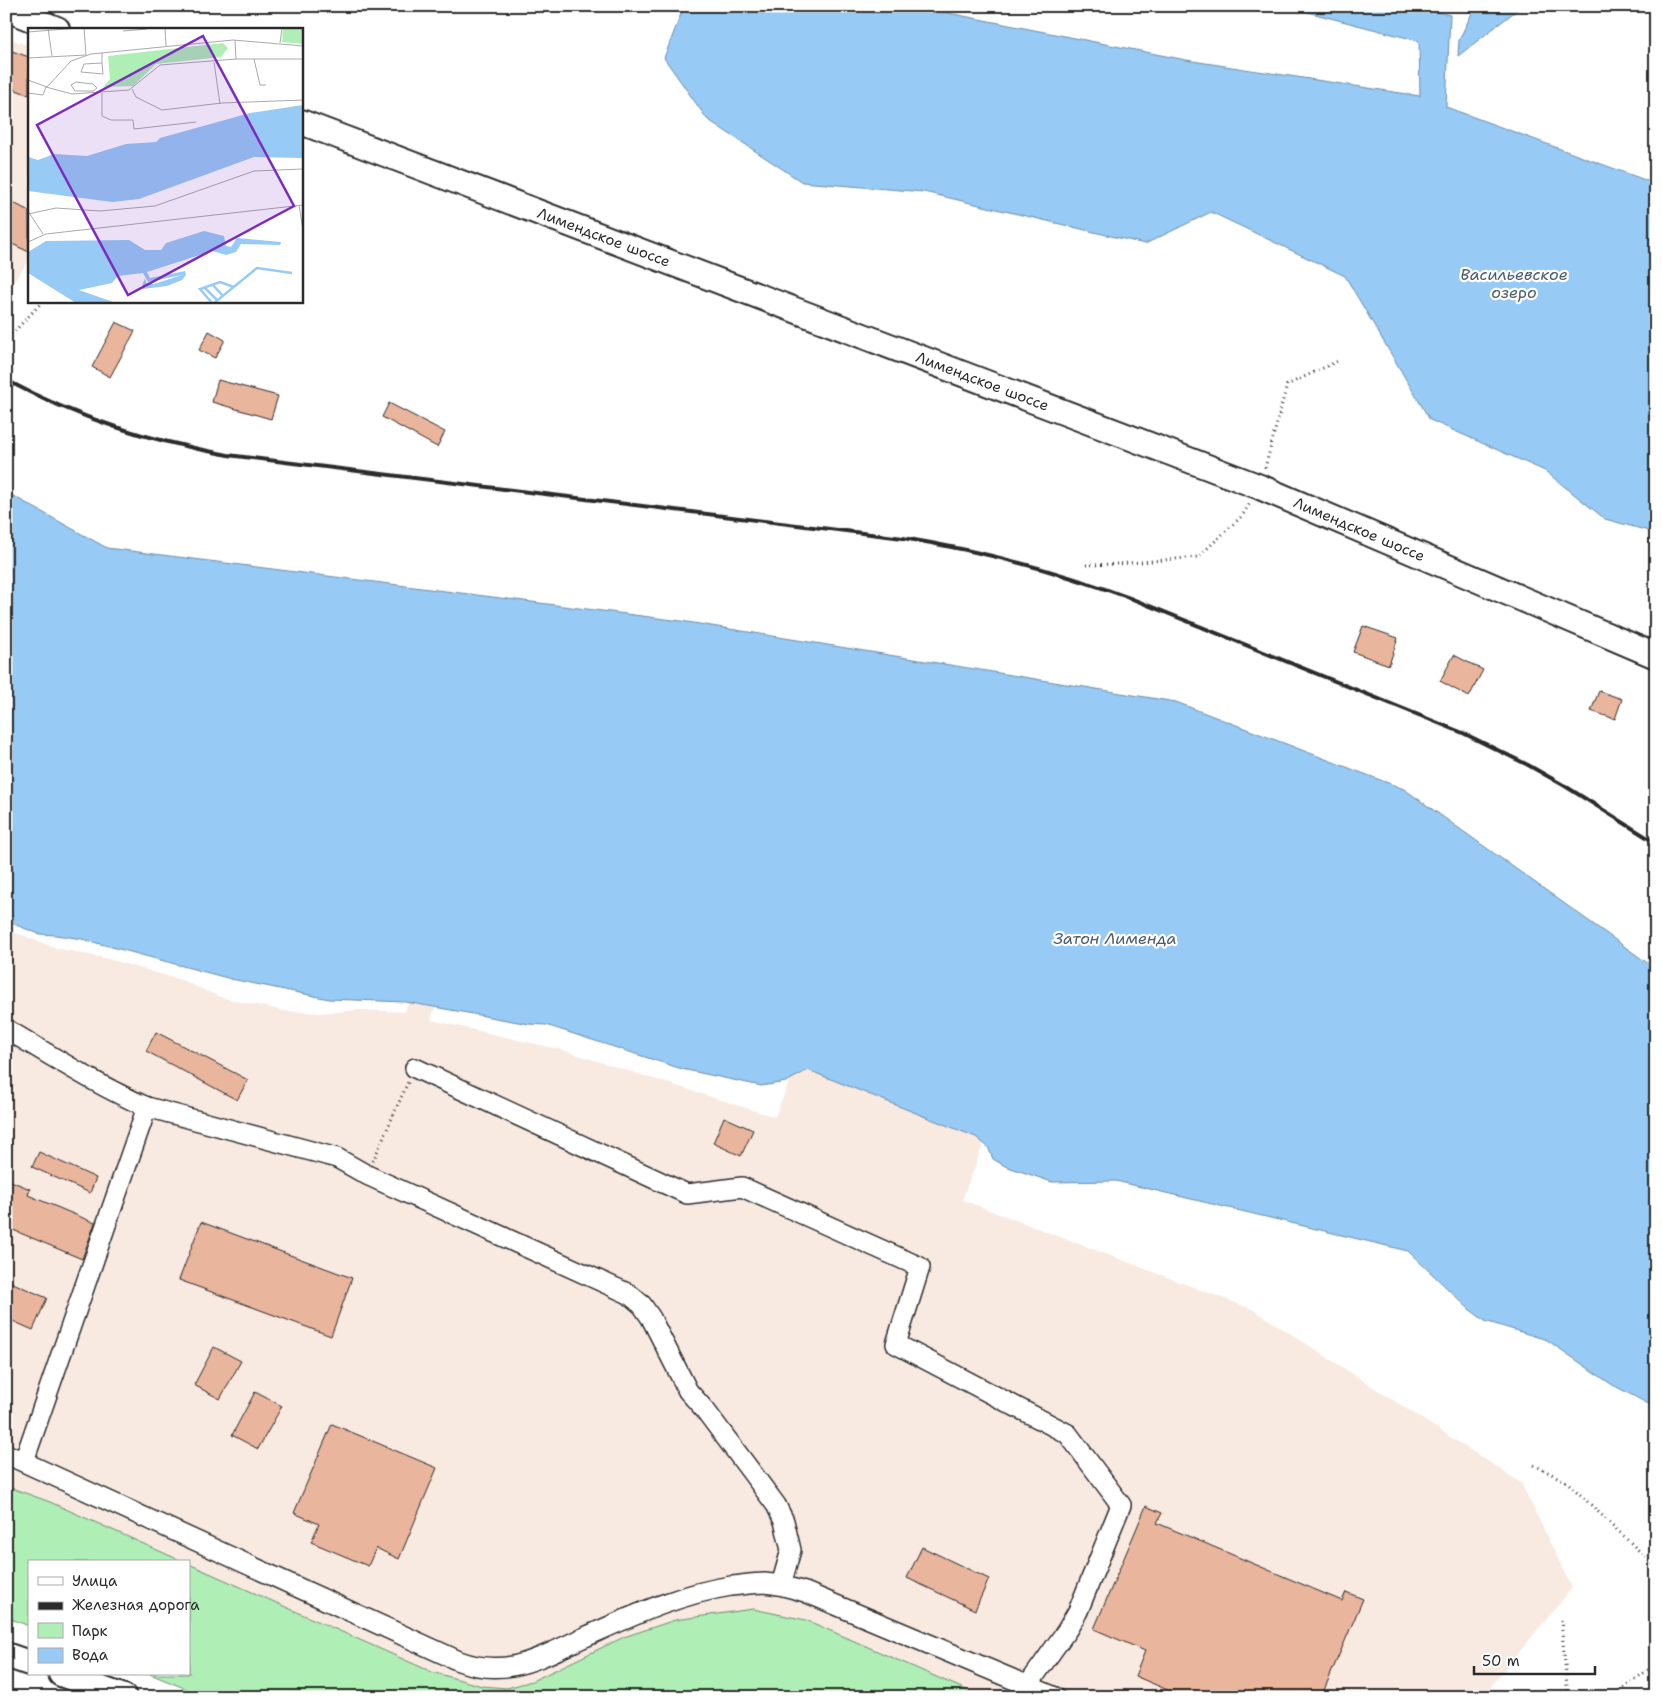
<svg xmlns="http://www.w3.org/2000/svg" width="1662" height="1703" viewBox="0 0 1662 1703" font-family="'Shantell Sans',sans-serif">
<rect width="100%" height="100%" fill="#fff"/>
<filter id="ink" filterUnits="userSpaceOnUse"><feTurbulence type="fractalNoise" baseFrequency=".02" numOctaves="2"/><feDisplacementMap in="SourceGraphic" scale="10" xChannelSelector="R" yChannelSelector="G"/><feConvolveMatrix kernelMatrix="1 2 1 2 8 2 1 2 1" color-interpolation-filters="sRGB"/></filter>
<g filter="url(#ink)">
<g fill="#f8e9e1">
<polygon points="6,37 29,46 29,261 6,291"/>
<polygon points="6,929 56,948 108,959 184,981 219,997 284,1011 320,1013 360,1010 405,1012 423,960 448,966 431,1020 562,1050 775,1117 802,1051 990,1126 962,1200 1254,1310 1521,1483 1572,1588 1482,1697 304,1697 189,1647 189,1562 29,1562 6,1567"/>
</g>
<g fill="#afeeb5" stroke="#6d8c70">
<polygon points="6,1486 50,1502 184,1562 29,1562 29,1626 6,1617"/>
<polygon points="189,1564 432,1672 482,1686 507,1688 532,1681 624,1637 675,1620 753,1609 806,1620 964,1689 977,1697 206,1697 150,1674 189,1674"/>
</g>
<g fill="#97cbf5" stroke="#6c8ba4">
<polygon points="684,6 913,6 1186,60 1420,96 1419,41 1284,6 1414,6 1450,15 1446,107 1656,184 1656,533 1605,519 1545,471 1430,420 1345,276 1211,212 1145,244 924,192 802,182 707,119 664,58"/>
<polygon points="1459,6 1518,6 1517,10 1458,56 1459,40 1472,13"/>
<polygon points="6,492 107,548 681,621 1176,702 1404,789 1656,969 1656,1408 1611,1384 1547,1340 1485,1321 1469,1309 1408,1251 1116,1181 1052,1182 1005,1166 993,1159 988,1147 976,1137 808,1070 786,1082 761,1086 682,1069 546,1025 529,1024 406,1002 329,999 231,979 82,939 56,935 39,934 6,921"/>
</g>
<g fill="#e9b59c" stroke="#2b2b2b">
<polygon points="6,49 29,57 29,95 6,86"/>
<polygon points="6,199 29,211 29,252 6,241"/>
<polygon points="116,322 135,331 110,377 92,367"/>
<polygon points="209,331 225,340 215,358 199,350"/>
<polygon points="218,380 278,396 271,419 212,402"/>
<polygon points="389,403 445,432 437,447 382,417"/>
<polygon points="1363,626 1398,638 1389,665 1353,652"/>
<polygon points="1454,655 1483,670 1469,697 1440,681"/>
<polygon points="1599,691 1622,699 1615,719 1591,711"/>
<polygon points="156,1032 248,1080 237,1100 146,1051"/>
<polygon points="724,1117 753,1130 741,1156 713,1143"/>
<polygon points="39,1152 96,1178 90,1193 32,1167"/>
<polygon points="6,1179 30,1189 28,1195 95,1223 82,1259 6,1227"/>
<polygon points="201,1222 352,1278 331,1336 179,1280"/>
<polygon points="6,1280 47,1298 33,1330 6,1318"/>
<polygon points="214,1347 241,1361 220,1399 194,1385"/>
<polygon points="255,1392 282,1406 258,1449 232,1435"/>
<polygon points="332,1424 437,1468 399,1559 376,1548 368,1566 311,1542 319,1524 294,1513"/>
<polygon points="1146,1506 1162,1513 1157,1523 1342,1601 1346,1592 1363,1599 1321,1697 1184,1697 1135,1676 1145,1651 1094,1629"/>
<polygon points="922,1547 989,1579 975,1610 907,1578"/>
</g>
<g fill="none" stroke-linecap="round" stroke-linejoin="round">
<g stroke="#2b2b2b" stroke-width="22">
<g id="minor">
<path d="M 6,1029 C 52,1056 98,1086 147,1107 L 337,1158 L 367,1175 L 629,1294 L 642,1305 L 651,1318 L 688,1391 L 705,1410 L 776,1505 L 784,1521 L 791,1550 L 781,1585"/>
<polyline points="415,1068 687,1194 742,1187 920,1267 896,1344 1068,1434 1121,1505 1078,1611 1067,1630 1028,1685"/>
<path d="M 6,1454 L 459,1661 C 508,1679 540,1657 585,1637 C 632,1616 679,1594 731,1586 C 742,1585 754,1583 765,1583 C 779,1584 792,1588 805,1592 L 1055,1697"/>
<polyline points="24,1461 147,1107"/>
</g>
</g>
<g stroke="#2b2b2b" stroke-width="28">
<g id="major">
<polyline points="6,9 57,29"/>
<path id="s1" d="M 301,122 L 1260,487 L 1656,656"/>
<polyline points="6,1655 29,1663"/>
<polyline points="61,1674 124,1697"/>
</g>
</g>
<g stroke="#2b2b2b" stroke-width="3" stroke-dasharray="1 4" stroke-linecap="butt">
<polyline points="6,334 12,334 43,301"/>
<polyline points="1265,468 1287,385 1338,361"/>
<polyline points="1086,565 1118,564 1198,557 1242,516 1250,503"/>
<polyline points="373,1161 408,1082"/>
<polyline points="1534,1465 1567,1482 1656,1567"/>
<polyline points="1561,1620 1568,1697"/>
<polyline points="1611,1697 1656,1664"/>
</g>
<use href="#minor" stroke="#fff" stroke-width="19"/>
<use href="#major" stroke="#fff" stroke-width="24"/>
<path stroke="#2b2b2b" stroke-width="4" d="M 6,380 C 79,419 148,440 228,455 L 903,538 C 982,551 1055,570 1130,598 L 1463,733 L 1528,765 L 1565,786 L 1656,843"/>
</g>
</g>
<g text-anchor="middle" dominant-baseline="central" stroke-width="4.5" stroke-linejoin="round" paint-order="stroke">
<g font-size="15" fill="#2b2b2b" stroke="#fff">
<text stroke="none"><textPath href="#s1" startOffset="324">Лимендское шоссе</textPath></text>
<text stroke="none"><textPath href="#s1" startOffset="729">Лимендское шоссе</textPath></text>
<text stroke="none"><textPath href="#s1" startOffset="1134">Лимендское шоссе</textPath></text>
</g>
<g font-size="16" font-style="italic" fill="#4b5b68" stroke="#fff">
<text x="1514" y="274">Васильевское<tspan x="1514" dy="18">озеро</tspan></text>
<text x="1115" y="938">Затон Лименда</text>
</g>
</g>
<g transform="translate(28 28)">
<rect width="275" height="275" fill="#fff"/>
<path d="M 255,0 L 275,0 L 275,16 L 254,14 ZM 195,15 L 200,20 L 193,29 L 128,36 L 105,58 L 75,59 L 82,51 L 80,28 Z" fill="#afeeb5"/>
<path d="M 275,77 L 275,130 L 226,129 L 111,171 L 84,174 L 0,163 L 0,129 L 10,132 L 26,126 L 59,128 L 98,116 L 128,114 L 132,110 L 222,85 ZM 176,203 L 196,208 L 198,218 L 203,219 L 209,210 L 253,214 L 252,217 L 213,216 L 208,224 L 198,227 L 184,223 L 119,244 L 122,250 L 157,243 L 158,247 L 154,252 L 139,258 L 115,261 L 114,258 L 117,250 L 118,255 L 126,256 L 154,247 L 120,254 L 115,245 L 90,248 L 84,255 L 51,262 L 88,275 L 48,275 L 0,245 L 0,224 L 18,213 L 101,212 L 117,222 L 133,222 L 138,215 Z" fill="#97cbf5"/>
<path fill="none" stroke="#97cbf5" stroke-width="2.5" d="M 184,256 L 195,268M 176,259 L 189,272M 184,275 L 172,261 L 192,254 L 206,259M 186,275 L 229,240 L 264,245"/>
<path fill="none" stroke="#aaa" stroke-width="1" d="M 20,0 L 24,28M 137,0 L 138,18M 95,3 L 119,1M 0,4 L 50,0M 207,12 L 208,31M 252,15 L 254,0M 74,25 L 74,35 L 75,46 L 53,44 L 56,36 L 74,35M 0,30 L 58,27 L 56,0M 226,31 L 232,57 L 238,57M 186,34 L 192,76M 0,52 L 19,59 L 43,33 L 63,26 L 205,12 L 275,18M 48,54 L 65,56 L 69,60 L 65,63 L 47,63 L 43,57 ZM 104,61 L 108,69 L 134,82 L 194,75 L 275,72M 0,65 L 15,67 L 18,59 L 44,66 L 101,62 L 132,37 L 208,31 L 275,31M 74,65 L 74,88 L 83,92 L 105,92 L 106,101 L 168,94M 271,177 L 275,202M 0,183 L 15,206M 0,186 L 28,180 L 72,183 L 127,178 L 226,143 L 275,141M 0,214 L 18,206 L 275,177"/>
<path fill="#7b2cbf" fill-opacity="0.15" stroke="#7b2cbf" stroke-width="2.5" d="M 175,8 L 266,178 L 100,267 L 9,97 Z"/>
<rect width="275" height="275" fill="none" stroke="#2b2b2b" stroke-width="2.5"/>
</g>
<rect width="1662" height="1703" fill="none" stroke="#fff" stroke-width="25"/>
<rect x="12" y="12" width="1637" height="1678" fill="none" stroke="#2b2b2b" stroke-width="2" filter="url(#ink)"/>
<rect x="28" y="1560" width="162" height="115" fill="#ffffff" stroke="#aaaaaa"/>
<rect x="38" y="1577" width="25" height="8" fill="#ffffff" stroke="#aaaaaa"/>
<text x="72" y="1586" font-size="15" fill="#2b2b2b">Улица</text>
<rect x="38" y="1602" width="25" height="8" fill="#2b2b2b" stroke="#aaaaaa"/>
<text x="72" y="1610" font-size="15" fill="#2b2b2b">Железная дорога</text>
<rect x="38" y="1623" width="25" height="15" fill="#afeeb5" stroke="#aaaaaa"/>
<text x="72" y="1636" font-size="15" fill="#2b2b2b">Парк</text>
<rect x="38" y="1648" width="25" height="15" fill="#97cbf5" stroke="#aaaaaa"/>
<text x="72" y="1660" font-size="15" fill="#2b2b2b">Вода</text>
<path d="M1474 1666v8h121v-8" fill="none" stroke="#2b2b2b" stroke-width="2.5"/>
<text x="1482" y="1666" font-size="15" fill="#2b2b2b" stroke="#ffffff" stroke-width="4" paint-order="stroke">50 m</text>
</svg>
